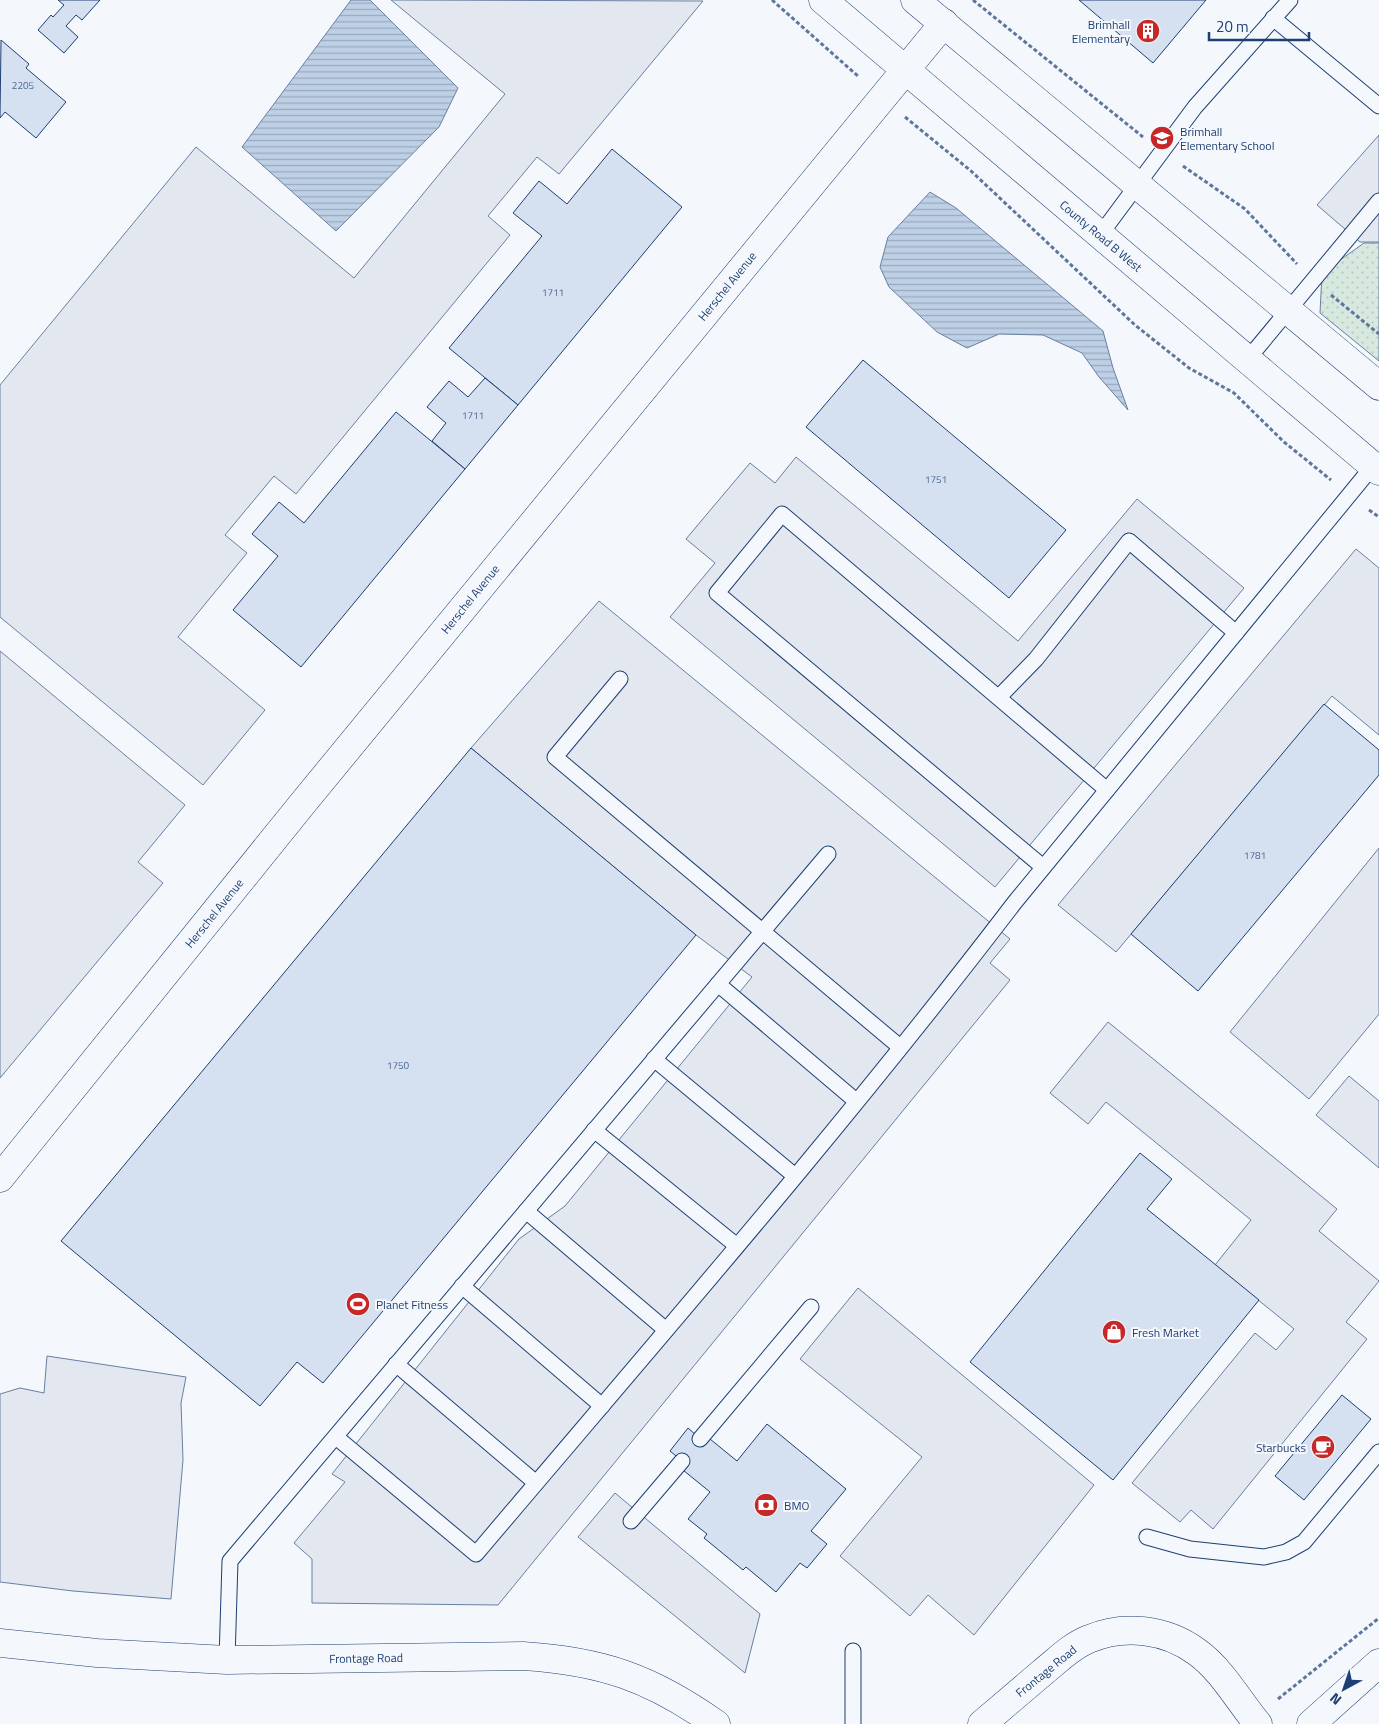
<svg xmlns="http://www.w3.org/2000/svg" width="1379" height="1724" viewBox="0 0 1379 1724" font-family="'Titillium Web',sans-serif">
<defs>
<pattern id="park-dots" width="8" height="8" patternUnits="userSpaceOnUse" patternTransform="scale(1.25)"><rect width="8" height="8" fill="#d7e8df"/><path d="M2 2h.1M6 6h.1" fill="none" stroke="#b8c8c3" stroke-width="1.8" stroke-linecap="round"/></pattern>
<pattern id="water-rules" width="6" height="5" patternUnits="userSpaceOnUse" patternTransform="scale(1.25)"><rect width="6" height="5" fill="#bed0e5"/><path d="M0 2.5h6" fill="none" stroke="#9aaabe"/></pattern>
</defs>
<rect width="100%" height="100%" fill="#f4f7fb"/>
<polygon fill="url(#park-dots)" stroke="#687fa3" points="1364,243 1379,243 1379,361 1320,313 1322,273"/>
<g fill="#e3e8f0" stroke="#687fa3">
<polygon points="391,0 703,1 559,174 537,157 488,216 510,235 296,494 274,476 225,535 247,553 178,637 265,710 203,785 0,617 0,385 196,147 354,278 505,94"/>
<polygon points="1379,135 1379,242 1360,242 1317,205"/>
<polygon points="796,457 1018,641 1137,499 1244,588 995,887 670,617 715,563 686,539 750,463 775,483"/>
<polygon points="1356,549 1379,568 1379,735 1332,696 1116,952 1058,905"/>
<polygon points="599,601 1010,939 990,963 1010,980 498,1605 312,1603 312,1559 294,1543 345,1482 332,1474 519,1239 565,1206 752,977 696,935 471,748"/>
<polygon points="0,651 185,805 138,862 163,883 0,1078"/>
<polygon points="1379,848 1379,1014 1309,1099 1230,1032"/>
<polygon points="1108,1022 1337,1209 1319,1231 1379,1281 1346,1322 1367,1339 1213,1529 1191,1510 1180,1522 1132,1483 1255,1333 1276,1350 1294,1329 1215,1265 1251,1220 1106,1102 1088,1124 1050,1093"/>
<polygon points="1349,1076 1379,1101 1379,1168 1316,1115"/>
<polygon points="858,1288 1094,1485 974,1635 928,1595 910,1616 840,1556 922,1457 800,1359"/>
<polygon points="47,1356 186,1377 181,1403 183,1460 171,1599 73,1591 0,1582 0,1394 20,1388 44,1393"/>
<polygon points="615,1493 760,1614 745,1673 578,1537"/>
</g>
<g fill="url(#water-rules)" stroke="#687fa3">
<polygon points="351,0 370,0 458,88 439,127 336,231 242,147"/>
<polygon points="930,192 956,208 1103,331 1113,368 1128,410 1099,377 1082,353 1043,335 999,334 967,348 937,332 889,287 880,267 888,237"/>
</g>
<g fill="#d5e0f0" stroke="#1d3f73">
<polygon points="58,0 100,0 82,20 76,15 66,26 78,37 64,53 38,30 51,15 53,17 64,5"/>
<polygon points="1079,0 1206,0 1153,63"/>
<polygon points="1,40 29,64 26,68 66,102 36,138 5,112 0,118"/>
<polygon points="612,149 682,207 518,405 449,348 542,236 513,213 539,181 567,204"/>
<polygon points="863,360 1066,530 1009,598 806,427"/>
<polygon points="485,378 518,405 465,469 432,441 446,423 427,407 449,381 468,397"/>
<polygon points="396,412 465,469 301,667 233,610 278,556 252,534 279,502 304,523"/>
<polygon points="1324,704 1379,750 1379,775 1198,991 1131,934"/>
<polygon points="471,748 696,935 323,1383 297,1362 260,1406 61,1241"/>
<polygon points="1140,1153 1172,1179 1147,1209 1259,1300 1113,1480 970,1362"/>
<polygon points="1342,1395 1371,1419 1304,1500 1275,1476"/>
<polygon points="767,1424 846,1489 811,1531 827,1544 807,1568 800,1563 776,1592 746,1567 743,1570 704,1538 707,1534 688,1519 710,1492 683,1470 687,1465 670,1451 688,1428 706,1444 710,1439 737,1461"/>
</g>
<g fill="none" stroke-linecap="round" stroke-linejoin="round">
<g stroke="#1d3f73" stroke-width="17">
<g id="service">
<polyline points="1273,18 1379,106"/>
<polyline points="1100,235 1195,107 1290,0"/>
<polyline points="1247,360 1379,201"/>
<polyline points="620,679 555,757 900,1047"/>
<polyline points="999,697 1036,659 1129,541 1236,633"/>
<polyline points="1043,867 717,593 782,514 1107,790"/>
<polyline points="718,984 856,1101"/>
<polyline points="654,1059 795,1176"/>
<polyline points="594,1130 737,1246"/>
<polyline points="526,1211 666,1330"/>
<polyline points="462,1286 602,1406"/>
<polyline points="396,1364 536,1483"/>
<path d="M 336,1437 L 476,1554 C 658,1339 844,1126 1015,902 L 1373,466"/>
<polyline points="700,1439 811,1307"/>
<polyline points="631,1521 682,1461"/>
<polyline points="1147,1537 1190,1549 1264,1557 1286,1552 1304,1542 1379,1452"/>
<polyline points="227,1660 230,1561 828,854"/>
<polyline points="853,1724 853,1651"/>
</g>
</g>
<g stroke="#1d3f73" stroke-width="29">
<g id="tertiary">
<polyline points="823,0 1379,471"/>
<polyline points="915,0 1379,386"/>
<polyline points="0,1178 303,803 944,23"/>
<path d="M 0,1643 L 97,1653 L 227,1660 L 523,1656 C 602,1661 651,1678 716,1724"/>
<path d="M 982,1724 C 1002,1707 1022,1690 1043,1672 C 1057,1661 1071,1646 1089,1639 C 1124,1624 1166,1629 1197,1652 C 1222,1670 1238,1700 1258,1724"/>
<polyline points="1311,1724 1379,1663"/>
</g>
</g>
<g stroke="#5e769c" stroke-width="3" stroke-dasharray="4 2.5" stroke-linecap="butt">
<polyline points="772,0 859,77"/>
<polyline points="973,0 1143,137"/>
<polyline points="905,117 971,171 1135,325 1189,368 1234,393 1284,442 1331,480"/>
<polyline points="1183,166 1245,209 1297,264"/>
<polyline points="1331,295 1379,334"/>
<polyline points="1369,510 1379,517"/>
<polyline points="1278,1699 1379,1618"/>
</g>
<use href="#service" stroke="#f4f7fb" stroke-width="15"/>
<use href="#tertiary" stroke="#f4f7fb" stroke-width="28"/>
</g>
<defs>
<g id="building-disc" transform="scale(1.25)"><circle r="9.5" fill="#c62828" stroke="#f4f7fb"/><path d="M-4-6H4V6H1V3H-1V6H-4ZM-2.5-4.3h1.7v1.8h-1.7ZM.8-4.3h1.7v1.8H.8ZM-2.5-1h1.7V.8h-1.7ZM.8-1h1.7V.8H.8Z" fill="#fff"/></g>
<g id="school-disc" transform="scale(1.25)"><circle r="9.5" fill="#c62828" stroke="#f4f7fb"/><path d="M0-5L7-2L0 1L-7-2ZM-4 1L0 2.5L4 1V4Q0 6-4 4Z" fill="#fff"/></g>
<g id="stadium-disc" transform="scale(1.25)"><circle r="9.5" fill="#c62828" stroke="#f4f7fb"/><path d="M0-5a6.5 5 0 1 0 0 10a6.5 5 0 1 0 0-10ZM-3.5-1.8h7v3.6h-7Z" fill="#fff"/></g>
<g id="shop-disc" transform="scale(1.25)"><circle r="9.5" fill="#c62828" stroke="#f4f7fb"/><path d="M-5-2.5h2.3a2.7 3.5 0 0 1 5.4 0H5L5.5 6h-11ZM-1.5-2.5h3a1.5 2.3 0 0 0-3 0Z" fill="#fff"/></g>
<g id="cafe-disc" transform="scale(1.25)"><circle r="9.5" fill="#c62828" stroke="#f4f7fb"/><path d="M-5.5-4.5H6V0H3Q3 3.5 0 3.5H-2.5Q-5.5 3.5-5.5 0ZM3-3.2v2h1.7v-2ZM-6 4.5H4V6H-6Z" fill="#fff"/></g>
<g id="bank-disc" transform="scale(1.25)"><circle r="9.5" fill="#c62828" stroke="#f4f7fb"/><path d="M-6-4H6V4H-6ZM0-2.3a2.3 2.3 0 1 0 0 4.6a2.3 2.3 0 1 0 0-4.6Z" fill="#fff"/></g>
</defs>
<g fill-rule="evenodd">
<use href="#building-disc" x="1148" y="31"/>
<use href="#school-disc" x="1162" y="138"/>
<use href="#stadium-disc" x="358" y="1304"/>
<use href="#shop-disc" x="1114" y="1332"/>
<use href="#cafe-disc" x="1323" y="1447"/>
<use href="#bank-disc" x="766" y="1505"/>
</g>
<g text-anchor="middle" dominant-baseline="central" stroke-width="4" stroke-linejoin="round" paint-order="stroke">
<g font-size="10" fill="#4b6792">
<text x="23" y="85">2205</text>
<text x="553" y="292">1711</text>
<text x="473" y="415">1711</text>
<text x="936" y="479">1751</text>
<text x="1255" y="855">1781</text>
<text x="398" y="1065">1750</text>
</g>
<g font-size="12" fill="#1d3f73" stroke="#f4f7fb" text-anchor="start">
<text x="1130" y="24" text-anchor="end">Brimhall<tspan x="1130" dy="14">Elementary</tspan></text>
<text x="1180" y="131">Brimhall<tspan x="1180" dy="14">Elementary School</tspan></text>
<text x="376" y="1304">Planet Fitness</text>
<text x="1132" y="1332">Fresh Market</text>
<text x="1306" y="1447" text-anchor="end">Starbucks</text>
<text x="784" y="1505">BMO</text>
</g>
<g font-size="12" fill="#1d3f73" stroke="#f4f7fb">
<text transform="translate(1101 236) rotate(40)">County Road B West</text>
<text transform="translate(727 286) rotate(-51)">Herschel Avenue</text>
<text transform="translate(470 599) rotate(-51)">Herschel Avenue</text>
<text transform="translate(214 913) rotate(-51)">Herschel Avenue</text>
<text transform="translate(366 1658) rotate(-1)">Frontage Road</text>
<text transform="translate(1046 1671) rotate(-39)">Frontage Road</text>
</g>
</g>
<g transform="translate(1344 1689) rotate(220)" stroke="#f4f7fb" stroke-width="4" paint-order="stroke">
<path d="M0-4L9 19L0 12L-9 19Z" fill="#1d3f73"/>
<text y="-8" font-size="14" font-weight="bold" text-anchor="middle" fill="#1d3f73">N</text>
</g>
<path d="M1209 32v8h100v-8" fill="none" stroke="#1d3f73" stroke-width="2.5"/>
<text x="1216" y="32" font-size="15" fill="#1d3f73" stroke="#f4f7fb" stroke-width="4" paint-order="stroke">20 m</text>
</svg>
